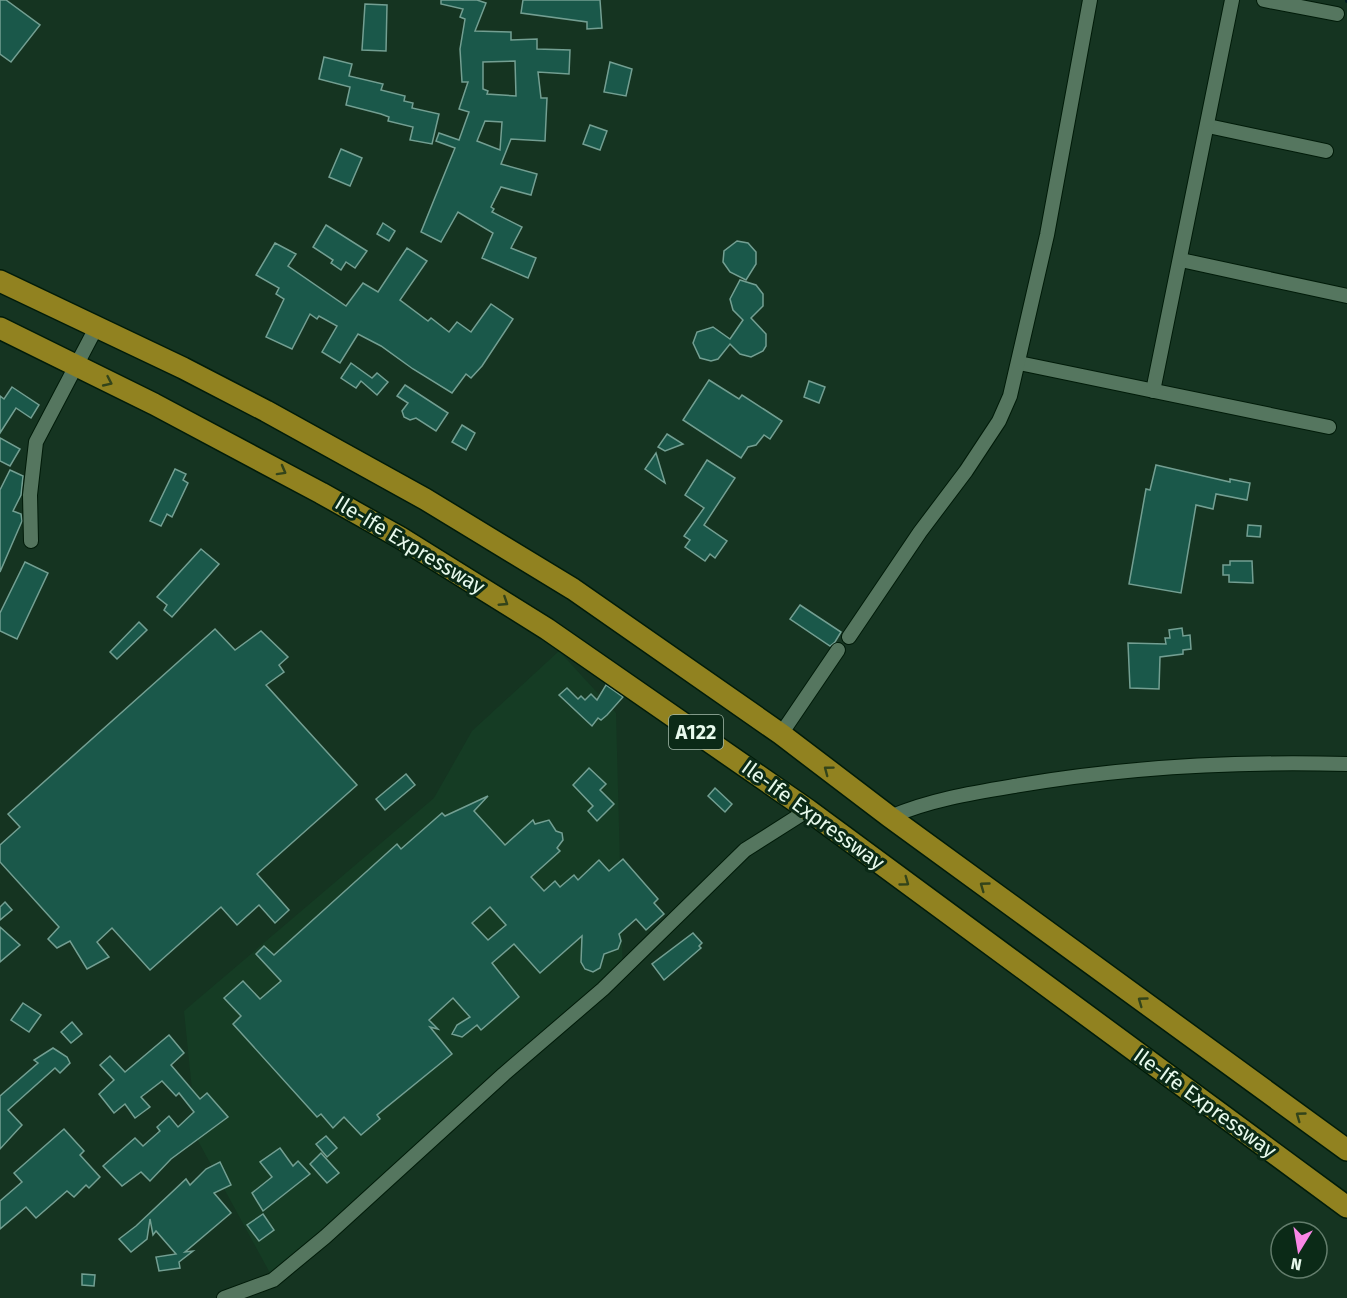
<svg xmlns="http://www.w3.org/2000/svg" width="1347" height="1298" viewBox="0 0 1347 1298" font-family="'Fira Sans',sans-serif">
<rect width="100%" height="100%" fill="#153421"/>
<polygon fill="#153c24" points="559,651 616,713 623,979 271,1275 197,1139 184,1011 434,798 472,731"/>
<g fill="none" stroke-linecap="round" stroke-linejoin="round">
<polyline stroke="#021c21" stroke-width="4" points="1347,0 1347,1"/>
</g>
<g fill="#1a584a" stroke="#739f92" stroke-width="1.5" fill-rule="evenodd">
<polygon points="0,0 6,0 40,25 11,62 0,54"/>
<path d="M 441,0 L 477,0 L 486,3 L 475,31 L 511,32 L 511,40 L 537,39 L 537,49 L 570,50 L 569,74 L 538,72 L 541,98 L 547,98 L 545,141 L 511,139 L 501,164 L 537,174 L 531,195 L 501,187 L 491,207 L 494,209 L 492,212 L 522,227 L 511,248 L 536,258 L 528,278 L 482,258 L 493,233 L 458,212 L 441,242 L 421,232 L 455,148 L 436,141 L 439,133 L 459,140 L 469,112 L 459,109 L 468,82 L 462,82 L 460,49 L 465,19 L 460,17 L 463,9 L 441,4 ZM 515,61 L 516,96 L 487,94 L 488,91 L 483,89 L 483,62 ZM 485,121 L 502,122 L 500,150 L 477,141 Z"/>
<polygon points="523,0 600,0 602,28 587,29 587,22 521,13"/>
<polygon points="365,4 387,5 386,51 362,50"/>
<polygon points="324,57 352,64 349,76 383,84 381,90 405,96 404,101 413,103 412,108 439,114 432,144 410,140 413,127 388,121 389,117 381,114 346,105 350,87 319,79"/>
<polygon points="610,62 632,69 626,96 604,92"/>
<polygon points="590,125 607,131 600,150 583,144"/>
<polygon points="341,149 362,158 350,186 329,177"/>
<polygon points="383,223 395,231 389,241 377,234"/>
<polygon points="326,225 367,251 355,268 346,262 341,270 331,263 333,260 313,247"/>
<polygon points="737,241 748,243 756,252 756,264 746,280 730,272 723,262 724,251"/>
<polygon points="275,243 296,254 288,266 346,306 363,283 378,292 407,248 427,261 400,300 428,321 431,318 449,332 457,322 471,332 491,304 513,319 482,366 471,378 466,374 452,393 413,369 381,346 358,334 340,363 322,352 337,326 319,316 317,319 310,314 292,349 266,337 284,299 276,294 279,288 256,275"/>
<polygon points="740,280 756,285 763,294 763,306 751,318 766,334 766,346 763,351 751,357 740,354 730,344 718,359 711,361 700,358 693,343 697,332 713,327 730,339 743,320 733,310 730,299"/>
<polygon points="351,363 372,378 377,373 388,382 377,395 361,381 356,388 341,378"/>
<polygon points="709,380 739,399 742,395 782,421 770,439 764,435 756,445 748,447 741,458 683,420"/>
<polygon points="809,381 825,387 819,403 804,397"/>
<polygon points="405,385 448,413 436,431 416,418 410,420 404,417 402,411 408,403 397,396"/>
<polygon points="12,387 39,405 31,418 16,408 0,433 0,396 4,399"/>
<polygon points="462,425 475,433 466,450 452,442"/>
<polygon points="667,434 683,444 665,451 658,447"/>
<polygon points="0,438 20,449 10,466 0,461"/>
<polygon points="656,453 665,483 645,469"/>
<polygon points="707,460 735,478 704,525 727,541 715,558 710,554 705,561 685,547 690,540 684,536 704,508 685,495"/>
<polygon points="1156,465 1230,482 1230,479 1250,483 1247,500 1216,494 1213,509 1196,505 1181,593 1129,584 1146,489 1150,490"/>
<polygon points="175,469 186,474 183,480 188,483 172,517 167,514 161,526 150,521"/>
<polygon points="10,470 23,476 21,495 13,511 21,514 22,521 0,572 0,490"/>
<polygon points="1248,525 1261,526 1260,537 1247,536"/>
<polygon points="201,549 219,564 172,617 164,610 167,605 157,597"/>
<polygon points="1230,561 1252,561 1253,583 1229,582 1229,575 1223,575 1223,565 1230,565"/>
<polygon points="25,562 48,573 17,639 0,631 0,613"/>
<polygon points="800,605 841,632 835,642 830,646 790,619"/>
<polygon points="139,622 147,630 117,659 110,652"/>
<polygon points="1182,628 1183,636 1190,635 1191,649 1183,650 1183,654 1160,657 1159,689 1130,688 1128,643 1166,644 1165,638 1170,638 1169,630"/>
<polygon points="215,629 235,650 261,631 288,657 279,665 284,672 266,685 357,785 257,874 289,910 275,923 259,905 237,925 221,907 150,970 112,928 97,942 109,957 87,969 70,941 57,948 48,939 59,927 0,862 0,845 20,827 8,814"/>
<polygon points="606,685 623,697 607,715 601,720 598,718 592,726 559,695 567,688 578,699 581,696 585,700 591,694 597,700"/>
<polygon points="589,768 606,784 600,790 614,804 597,821 588,811 593,806 573,785"/>
<polygon points="406,774 415,785 385,810 376,799"/>
<polygon points="715,788 732,804 725,812 708,796"/>
<path d="M 488,796 L 474,811 L 505,845 L 533,820 L 535,824 L 549,820 L 556,831 L 562,833 L 563,840 L 557,848 L 560,851 L 531,877 L 544,891 L 555,881 L 560,887 L 574,875 L 578,880 L 599,860 L 609,871 L 623,859 L 658,899 L 654,903 L 664,914 L 646,930 L 636,919 L 619,934 L 621,941 L 618,949 L 604,954 L 600,968 L 593,972 L 585,969 L 581,962 L 582,936 L 540,973 L 514,944 L 492,963 L 519,997 L 481,1030 L 477,1025 L 462,1037 L 452,1034 L 457,1025 L 470,1017 L 453,998 L 429,1020 L 438,1029 L 430,1027 L 452,1054 L 377,1115 L 380,1119 L 361,1135 L 344,1117 L 333,1128 L 321,1114 L 317,1117 L 233,1024 L 241,1016 L 224,998 L 243,981 L 260,999 L 281,981 L 256,954 L 264,946 L 274,955 L 397,844 L 401,849 L 442,813 L 445,816 ZM 490,907 L 506,925 L 488,940 L 472,923 Z"/>
<polygon points="5,902 12,910 0,920 0,907"/>
<polygon points="0,927 20,945 0,962"/>
<polygon points="693,933 702,943 699,946 701,948 664,980 652,964"/>
<polygon points="23,1003 41,1015 29,1032 11,1020"/>
<polygon points="72,1022 82,1034 71,1043 61,1032"/>
<polygon points="169,1035 184,1053 171,1065 200,1099 207,1093 228,1117 171,1159 150,1181 141,1172 122,1186 103,1166 135,1138 143,1146 160,1131 157,1127 169,1116 178,1127 194,1112 179,1093 176,1096 162,1081 141,1097 150,1107 135,1118 125,1104 114,1113 99,1094 114,1080 100,1065 110,1056 125,1072"/>
<polygon points="53,1048 67,1057 70,1063 60,1073 55,1068 8,1110 22,1125 0,1149 0,1096 38,1063 34,1060"/>
<polygon points="64,1129 84,1151 80,1155 100,1177 89,1188 86,1185 74,1197 67,1191 36,1218 26,1207 0,1229 0,1201 22,1182 14,1173"/>
<polygon points="326,1136 337,1148 327,1157 316,1144"/>
<polygon points="280,1148 293,1166 298,1161 310,1174 263,1211 252,1193 272,1177 260,1162"/>
<polygon points="321,1153 339,1173 327,1183 310,1164"/>
<polygon points="220,1162 231,1185 214,1193 231,1213 185,1252 193,1251 179,1262 180,1268 159,1271 156,1257 176,1254 156,1231 153,1235 150,1219 147,1239 131,1252 119,1239 136,1226 186,1179 190,1185 206,1169"/>
<polygon points="263,1214 274,1230 259,1241 247,1225"/>
<polygon points="82,1274 95,1275 94,1286 82,1285"/>
</g>
<g fill="none" stroke-linecap="round" stroke-linejoin="round">
<g stroke="#001b09" stroke-width="16">
<g id="minor">
<polyline points="1264,0 1337,14"/>
<polyline points="1208,126 1326,151"/>
<polyline points="1181,260 1347,296"/>
<polyline points="1019,363 1329,427"/>
<polyline points="1153,391 1232,0"/>
<polyline points="31,541 30,495 36,442 97,326"/>
<polyline points="849,637 920,532 966,471 999,421 1010,396 1047,235 1090,0"/>
<polyline points="781,734 838,650"/>
<path d="M 890,817 C 929,800 972,793 1014,786 C 1123,767 1236,761 1347,764"/>
<polyline points="224,1298 273,1280 325,1237 504,1074 603,989 745,850 808,810"/>
</g>
</g>
<g stroke="#001b09" stroke-width="24">
<g id="trunk">
<polyline points="0,281 183,368 266,411 425,499 573,589 781,734 890,817 1347,1150"/>
<polyline points="0,328 154,404 321,493 401,538 547,629 808,810 1347,1207"/>
</g>
</g>
<use href="#minor" stroke="#55765f" stroke-width="14"/>
<use href="#trunk" stroke="#918220" stroke-width="21"/>
</g>
<defs><path id="oneway-chevron" d="M-2-3.5L2.5 0L-2 3.5" fill="none" stroke-width="1.6" stroke-linecap="round" stroke-linejoin="round" transform="scale(1.5)"/></defs>
<g stroke="#33441a">
<use href="#oneway-chevron" transform="translate(108 382) rotate(25)"/>
<use href="#oneway-chevron" transform="translate(282 471) rotate(29)"/>
<use href="#oneway-chevron" transform="translate(504 602) rotate(33)"/>
<use href="#oneway-chevron" transform="translate(828 770) rotate(-143)"/>
<use href="#oneway-chevron" transform="translate(905 882) rotate(36)"/>
<use href="#oneway-chevron" transform="translate(984 886) rotate(-144)"/>
<use href="#oneway-chevron" transform="translate(1142 1001) rotate(-144)"/>
<use href="#oneway-chevron" transform="translate(1300 1116) rotate(-144)"/>
</g>
<g text-anchor="middle" dominant-baseline="central" stroke-width="6" stroke-linejoin="round" paint-order="stroke">
<rect fill="#0b2a17" stroke="#a5bbac" stroke-width="1.5" x="669" y="715" width="54" height="34" rx="4.5"/>
<g font-size="20" font-weight="bold" fill="#e7f9ec">
<text x="696" y="732">A122</text>
</g>
<g font-size="21" fill="#e7f9ec" stroke="#0b2a17">
<text transform="translate(410 545) rotate(31)">Ile-Ife Expressway</text>
<text transform="translate(813 815) rotate(36)">Ile-Ife Expressway</text>
<text transform="translate(1205 1103) rotate(36)">Ile-Ife Expressway</text>
</g>
</g>
<g transform="translate(1299 1250) rotate(191)"><circle r="28" fill="#0b2a17" stroke="#637d6c" stroke-width="1.5"/>
<path d="M0-4.5L10 22L0 15L-10 22Z" fill="#fa87e6"/>
<text y="-9" font-size="16" font-weight="bold" text-anchor="middle" fill="#e7f9ec">N</text>
</g>
</svg>
